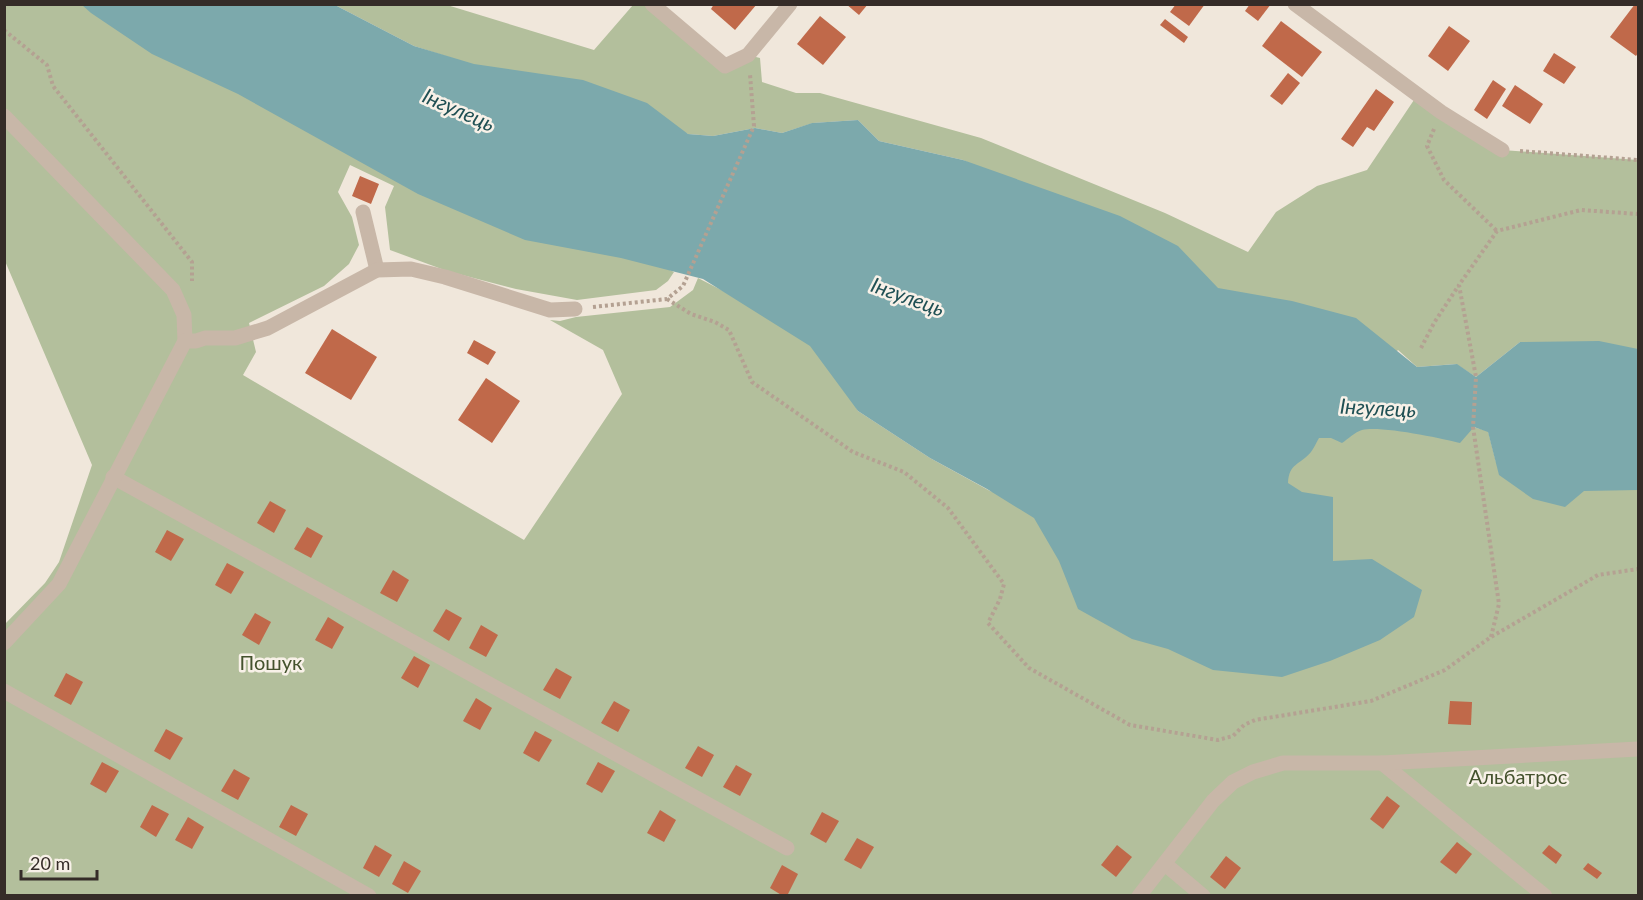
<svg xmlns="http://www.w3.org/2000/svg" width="1643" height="900" viewBox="0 0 1643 900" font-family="Lato,sans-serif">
<rect width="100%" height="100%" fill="#f0e7db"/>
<g fill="#b3bf9c">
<polygon points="5,5 114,5 674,272 668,281 656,290 577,300 516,289 447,271 390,250 385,207 394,186 350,165 338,192 352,217 359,245 349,264 324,286 249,323 256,352 243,375 524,540 622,394 603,350 550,320 560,321 576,317 670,307 693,290 698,278 822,342 858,411 930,458 990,491 1328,573 1281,501 1273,449 1385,421 1473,427 1488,431 1496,462 1638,467 1638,895 5,896 5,624 45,583 59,562 92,465 5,261"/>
<polygon points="335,5 447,5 594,50 633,5 652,5 725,66 748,55 760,58 762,82 796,93 820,93 981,138 1165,213 1248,252 1276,212 1317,186 1367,170 1418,94 1502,150 1638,160 1638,356 1520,342 1476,377 1456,364 1417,367 1398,350 1378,371 963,160 879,141 858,120 813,123 782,133 755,128 713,136 688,134 414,46"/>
</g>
<path fill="#7ca9ac" d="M 82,5 L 335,5 L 414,46 L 474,64 L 583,80 L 647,103 L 688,134 L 713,136 L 755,128 L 782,133 L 812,123 L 858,120 L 879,141 L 963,160 L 1120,216 L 1178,246 L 1218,288 L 1292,301 L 1356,318 L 1417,367 L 1457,364 L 1476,377 L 1520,342 L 1599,341 L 1638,349 L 1638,490 L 1584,491 L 1565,507 L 1533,499 L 1499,475 L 1488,432 L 1474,427 L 1460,443 C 1442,438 1378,425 1362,430 C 1355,432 1348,439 1342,443 L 1331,438 L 1319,438 C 1316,443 1314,448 1311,452 C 1300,465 1289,463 1288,483 L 1302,492 L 1333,497 L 1333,561 L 1372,559 L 1422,590 L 1414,617 L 1380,640 L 1330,661 L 1282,677 L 1213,670 L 1168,649 L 1132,639 L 1078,609 L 1059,561 L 1034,518 L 987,489 L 930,458 L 858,411 L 810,346 L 703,279 L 621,258 L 525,240 L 418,194 L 238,94 L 152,54 L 91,13 Z"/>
<g fill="#c0694a">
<polygon points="714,4 757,4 735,30 711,9"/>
<polygon points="846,4 868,4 859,15"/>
<polygon points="1176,4 1205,4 1189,26 1170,12"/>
<polygon points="1250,4 1271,4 1258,21 1245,11"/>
<polygon points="1635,4 1638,4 1638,53 1636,56 1610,37"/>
<polygon points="820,16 846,37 823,65 797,44"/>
<polygon points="1165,19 1188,37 1184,43 1160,25"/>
<polygon points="1281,21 1322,52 1302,77 1262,46"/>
<polygon points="1449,26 1470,41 1448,71 1428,56"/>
<polygon points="1554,53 1576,67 1564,84 1543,71"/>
<polygon points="1288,73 1300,83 1282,105 1270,96"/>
<polygon points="1493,80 1506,89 1487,119 1474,110"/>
<polygon points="1515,85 1543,104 1530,124 1502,106"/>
<polygon points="1376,89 1394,102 1374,131 1367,127 1353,147 1341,139"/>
<polygon points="360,176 379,184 371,204 352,196"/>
<polygon points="332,329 377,357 351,400 305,373"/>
<polygon points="474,340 496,352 488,365 467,353"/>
<polygon points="486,378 520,401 492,443 458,420"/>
<polygon points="270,501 286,510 274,533 257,523"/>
<polygon points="307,527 323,536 311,558 294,549"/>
<polygon points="167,530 184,539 171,561 155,552"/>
<polygon points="227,563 244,572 231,594 215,585"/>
<polygon points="393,570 409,580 397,602 380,593"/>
<polygon points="446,609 462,618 449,641 433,631"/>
<polygon points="255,613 271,622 259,645 242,635"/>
<polygon points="328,617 344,627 332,649 315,640"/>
<polygon points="481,625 498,635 486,657 469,648"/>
<polygon points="414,656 430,665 418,688 401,678"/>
<polygon points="556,668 572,677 560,699 543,690"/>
<polygon points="66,673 83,682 71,705 54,696"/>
<polygon points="476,698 492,708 480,730 463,721"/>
<polygon points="614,701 630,710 618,732 601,723"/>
<polygon points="1450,701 1472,702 1471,725 1448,724"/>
<polygon points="166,729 183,738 170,760 154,751"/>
<polygon points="535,731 552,740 539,762 523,753"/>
<polygon points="698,746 714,755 702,777 685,768"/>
<polygon points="102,762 119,771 106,793 90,784"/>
<polygon points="598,762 615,771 602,793 586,784"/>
<polygon points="736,765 752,774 740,796 723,787"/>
<polygon points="234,769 250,778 238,800 221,791"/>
<polygon points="1387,796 1400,806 1383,829 1370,819"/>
<polygon points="152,805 169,814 156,837 140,827"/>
<polygon points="291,805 308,814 296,836 279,827"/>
<polygon points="660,810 676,820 664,842 647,833"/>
<polygon points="822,812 839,821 826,843 810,834"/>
<polygon points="188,817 204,827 192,849 175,840"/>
<polygon points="857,838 874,847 861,869 844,860"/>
<polygon points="1457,842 1472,854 1456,874 1440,862"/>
<polygon points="375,845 392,855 379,877 363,868"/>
<polygon points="1117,845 1132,857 1116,877 1101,865"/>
<polygon points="1549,845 1562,855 1556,864 1542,853"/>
<polygon points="1226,856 1241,868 1225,889 1210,877"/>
<polygon points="404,861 421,871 408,893 392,884"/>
<polygon points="1588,863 1602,873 1597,879 1583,869"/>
<polygon points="782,865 798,874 787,896 783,896 770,888"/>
</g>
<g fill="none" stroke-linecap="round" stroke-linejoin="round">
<g stroke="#b4a192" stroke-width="4" stroke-dasharray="3 3" stroke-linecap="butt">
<polyline points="4,30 47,65 53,86 192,262 192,281"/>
<polyline points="1434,129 1427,146 1444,180 1497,231"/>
<polyline points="1520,151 1638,160"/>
<polyline points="667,299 691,314 715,322 729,330 752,382 853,452 904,472 948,508 1004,584 1000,599 988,623 1029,668 1130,725 1218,740 1233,736 1244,725 1255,720 1371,701 1445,670 1491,637 1598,575 1638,569"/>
<polyline points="593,307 667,299 683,286 754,126 750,74"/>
<polyline points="1421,348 1434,323 1459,285"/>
<polyline points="1491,637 1499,604 1473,427 1476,377 1459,285 1497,231 1581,210 1638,214"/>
</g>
<g stroke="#c8b7a8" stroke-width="15">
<polyline points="652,4 725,66 748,55 790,4"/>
<polyline points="1295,4 1441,112 1502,150"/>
<polyline points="4,116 173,290 184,315 185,341"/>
<polyline points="363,212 377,270"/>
<polyline points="113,477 787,848"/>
<polyline points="4,643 59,584 185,341 196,341 205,338 235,338 268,328 377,270 411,269 445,277 550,310 575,309"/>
<polyline points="4,691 369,896"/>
<polyline points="1382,763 1545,896"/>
<polyline points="1165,864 1203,896"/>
<polyline points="1139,896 1213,801 1233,782 1253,772 1283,763 1382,763 1638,749"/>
</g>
</g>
<g text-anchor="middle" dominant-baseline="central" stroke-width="5" stroke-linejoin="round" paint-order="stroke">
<g font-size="20" fill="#44522d" stroke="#f8f1e8">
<text x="271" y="662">Пошук</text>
<text x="1518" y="776">Альбатрос</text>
</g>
<g font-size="21" font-style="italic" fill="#205054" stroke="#f8f1e8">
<text transform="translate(459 109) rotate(24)">Інгулець</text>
<text transform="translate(908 296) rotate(20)">Інгулець</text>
<text transform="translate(1378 407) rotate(3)">Інгулець</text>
</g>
</g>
<rect width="1643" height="900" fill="none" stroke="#352c28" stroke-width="12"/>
<path d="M21 870v9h76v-9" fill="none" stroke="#352c28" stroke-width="3"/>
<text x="30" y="870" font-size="18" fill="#352c28" stroke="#f8f1e8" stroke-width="4.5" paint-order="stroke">20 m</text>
</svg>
